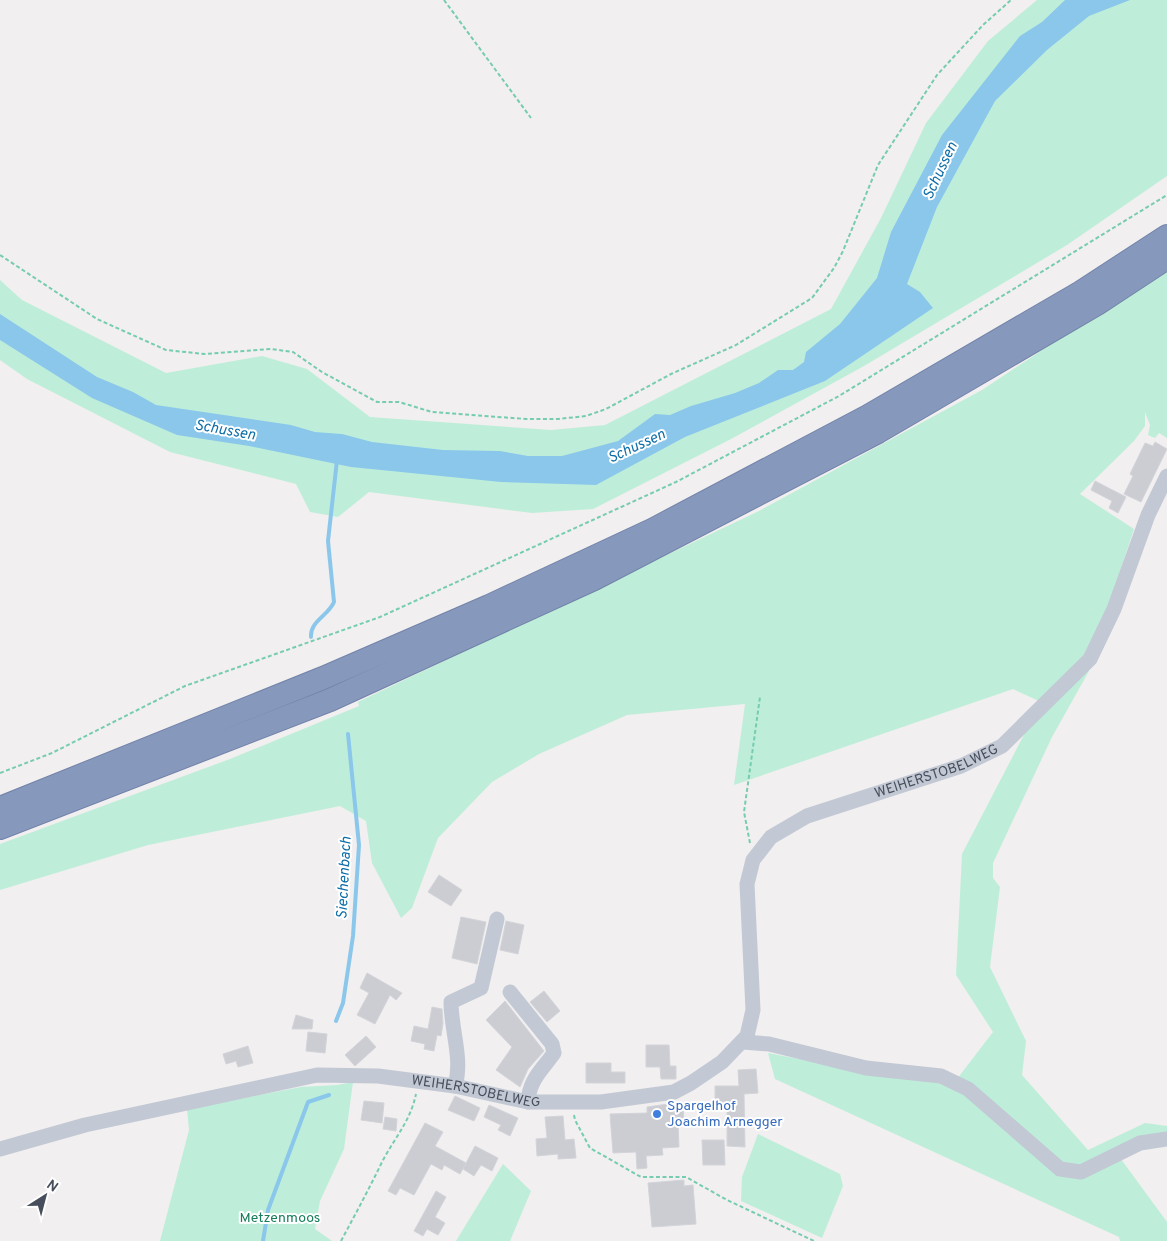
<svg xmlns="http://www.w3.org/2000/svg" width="1167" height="1241" viewBox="0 0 1167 1241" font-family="Overpass,sans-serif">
<rect width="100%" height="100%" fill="#f1efef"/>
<g fill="#beeed9">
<polygon points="1037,0 1167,0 1167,176 1067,245 864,366 731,439 593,509 532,513 369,492 338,517 310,512 296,484 170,452 27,379 0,360 0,280 22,300 166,373 262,356 307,369 370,417 551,430 605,425 831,309 881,218 926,123 988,41"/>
<polygon points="1167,267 1167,438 1159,433 1155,438 1148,435 1150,425 1145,412 1145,426 1134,441 1080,494 1134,529 1107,610 1084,655 1089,671 1052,737 993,863 993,878 1000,887 990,967 1026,1041 1022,1075 1088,1150 1145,1123 1167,1126 1167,1136 1118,1155 1167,1222 1167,1241 1120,1241 1119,1237 775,1079 768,1053 866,1072 957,1079 993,1032 956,975 962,854 1041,702 1013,689 734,785 745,704 627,715 539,754 492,782 438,838 412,908 401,918 372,863 366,821 340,806 148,845 0,890 0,844 230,759 359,706 358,702 759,511 982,390"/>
<polygon points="353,1082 344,1149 320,1201 315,1229 332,1241 160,1241 189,1130 187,1109 301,1087 337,1085"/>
<polygon points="758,1134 840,1174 843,1186 822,1238 741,1201 742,1177"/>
<polygon points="503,1164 531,1191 510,1241 456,1241"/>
</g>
<polygon fill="#8bc7eb" points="1065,0 1130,0 1089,16 1047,50 995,101 937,207 907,284 920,292 933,308 825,381 685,437 596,485 501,482 351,467 249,446 177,435 92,398 0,340 0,314 97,377 133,392 156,405 291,425 315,432 342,434 372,442 443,450 500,451 528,456 562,456 618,441 655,414 670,415 691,406 735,393 759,383 778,370 793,370 804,362 806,352 840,324 877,278 891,232 942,135 1020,36 1042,22"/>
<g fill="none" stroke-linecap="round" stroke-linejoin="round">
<g stroke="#8bc7eb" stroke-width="4">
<path d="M 311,637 C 310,621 328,616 334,602 L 328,541 L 337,460"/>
<polyline points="336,1021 343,1003 353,936 359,845 348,734"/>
<polyline points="263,1241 268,1210 308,1102 329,1095"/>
</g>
</g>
<g fill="#cccdd3" stroke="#d3d4da">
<polygon points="1155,442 1167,449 1141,502 1124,494 1133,476 1130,474 1145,443 1153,446"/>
<polygon points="1095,481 1126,497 1118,513 1109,508 1112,501 1091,490"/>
<polygon points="439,875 462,890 451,906 428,892"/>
<polygon points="461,917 486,922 477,964 452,958"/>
<polygon points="506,921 524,925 518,954 500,950"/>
<polygon points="367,973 402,993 396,1000 390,995 375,1024 357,1015 369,993 360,988"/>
<polygon points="544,991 560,1011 547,1022 530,1002"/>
<polygon points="505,1001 544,1051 528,1069 520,1087 496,1070 512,1047 486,1020"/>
<polygon points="432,1007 442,1009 443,1023 441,1036 437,1035 434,1051 424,1049 425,1044 411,1041 414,1026 428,1029"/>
<polygon points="296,1015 313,1020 312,1029 292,1029"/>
<polygon points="308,1032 327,1034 325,1053 306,1051"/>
<polygon points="366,1036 376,1047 355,1066 345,1055"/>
<polygon points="646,1045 669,1045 670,1066 676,1066 676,1079 661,1079 660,1067 646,1067"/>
<polygon points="248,1046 253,1063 238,1067 236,1061 226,1064 223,1054"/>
<polygon points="586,1063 611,1063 611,1072 625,1072 625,1083 586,1083"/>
<polygon points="756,1069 758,1093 744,1094 745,1147 727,1146 727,1108 715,1108 715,1086 739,1086 738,1070"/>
<polygon points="455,1096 480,1108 474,1121 448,1110"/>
<polygon points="364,1101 384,1103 382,1123 361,1120"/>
<polygon points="675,1103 675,1105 683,1104 684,1124 678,1124 679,1147 662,1148 663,1155 646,1156 647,1168 637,1169 636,1152 613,1153 610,1114 647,1113 647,1107"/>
<polygon points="489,1105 518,1118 510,1136 498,1130 501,1125 484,1117"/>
<polygon points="563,1116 565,1140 574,1139 576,1158 558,1159 558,1154 537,1156 536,1139 547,1138 545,1117"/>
<polygon points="385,1117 397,1119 396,1131 383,1129"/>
<polygon points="425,1123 443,1132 435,1146 466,1163 460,1174 444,1165 442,1170 431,1164 414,1195 400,1188 396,1195 388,1191"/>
<polygon points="702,1140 724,1140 725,1165 703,1165"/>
<polygon points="475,1146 498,1158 492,1171 481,1165 474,1176 463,1169"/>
<polygon points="684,1180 684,1186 693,1185 696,1224 652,1227 648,1183"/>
<polygon points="436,1191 446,1197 435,1217 445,1223 438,1235 427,1229 423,1236 414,1231"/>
</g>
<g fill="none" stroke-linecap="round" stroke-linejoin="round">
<g stroke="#7283a9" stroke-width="24">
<g id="highway">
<polyline points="0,808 323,678 489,606 654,529 868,416 1081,292 1167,236"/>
<polyline points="0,828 330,700 594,579 878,432 1097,304 1167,258"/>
</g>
</g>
<g stroke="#76ccb0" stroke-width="2" stroke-dasharray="4 2.5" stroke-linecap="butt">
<polyline points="444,0 531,118"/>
<polyline points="0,255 97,319 166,350 205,354 271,349 293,352 322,372 377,402 399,402 432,412 526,419 558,419 586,416 606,409 671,374 736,345 812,298 834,268 843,251 878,165 937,75 983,25 1011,0"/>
<polyline points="0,773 52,753 185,686 380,617 676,482 839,396 1167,195"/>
<polyline points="750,843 744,812 760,697"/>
<polyline points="574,1115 575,1120 590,1148 641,1177 686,1177 727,1200 814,1241"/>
<path d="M 341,1241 C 355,1215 369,1189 382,1162 C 395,1137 410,1122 416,1094"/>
</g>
<g stroke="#c2c8d4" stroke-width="15">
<path d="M 510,992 L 552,1044 L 554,1053 C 542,1070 529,1080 528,1102"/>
<polyline points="743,1042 769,1044 866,1068 941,1076 968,1089 1060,1169 1081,1172 1140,1143 1167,1139"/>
<path d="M 455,1086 C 463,1059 451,1030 451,1002 L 481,988 L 497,919"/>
<path id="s1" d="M 0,1149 L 85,1125 L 317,1075 L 378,1076 L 455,1086 L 528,1102 L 601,1102 L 674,1092 L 691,1083 L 722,1062 L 747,1036 L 753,1010 L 747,884 L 753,860 L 771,837 L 807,816 L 961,766 L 1002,746 L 1090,659 L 1114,609 L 1148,515 L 1167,476"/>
</g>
<use href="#highway" stroke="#8798bd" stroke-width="22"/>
</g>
<circle fill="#3f7fe0" stroke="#fff" stroke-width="2" cx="657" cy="1114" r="5"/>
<g text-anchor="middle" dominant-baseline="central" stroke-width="4" stroke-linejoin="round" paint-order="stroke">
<g font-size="14" fill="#474f5c" stroke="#fff">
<text stroke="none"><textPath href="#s1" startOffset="1164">WEIHERSTOBELWEG</textPath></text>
<text stroke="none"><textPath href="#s1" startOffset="486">WEIHERSTOBELWEG</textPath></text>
</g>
<g font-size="14" fill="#366cbe" stroke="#fff" text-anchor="start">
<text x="667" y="1106">Spargelhof<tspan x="667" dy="16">Joachim Arnegger</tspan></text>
</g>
<g font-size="14" fill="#187d5c" stroke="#fff">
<text x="280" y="1218">Metzenmoos</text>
</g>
<g font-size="15" font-style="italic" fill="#0e6ea8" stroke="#fff">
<text transform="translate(941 171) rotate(-65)">Schussen</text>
<text transform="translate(225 431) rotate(10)">Schussen</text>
<text transform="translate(637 447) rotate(-25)">Schussen</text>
<text transform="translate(345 878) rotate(-87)">Siechenbach</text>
</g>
</g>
<g transform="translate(45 1196) rotate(36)" stroke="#ffffff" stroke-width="4" paint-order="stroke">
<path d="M0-4L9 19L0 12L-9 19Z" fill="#474f5c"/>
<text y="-8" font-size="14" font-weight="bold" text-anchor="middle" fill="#474f5c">N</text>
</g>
</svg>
